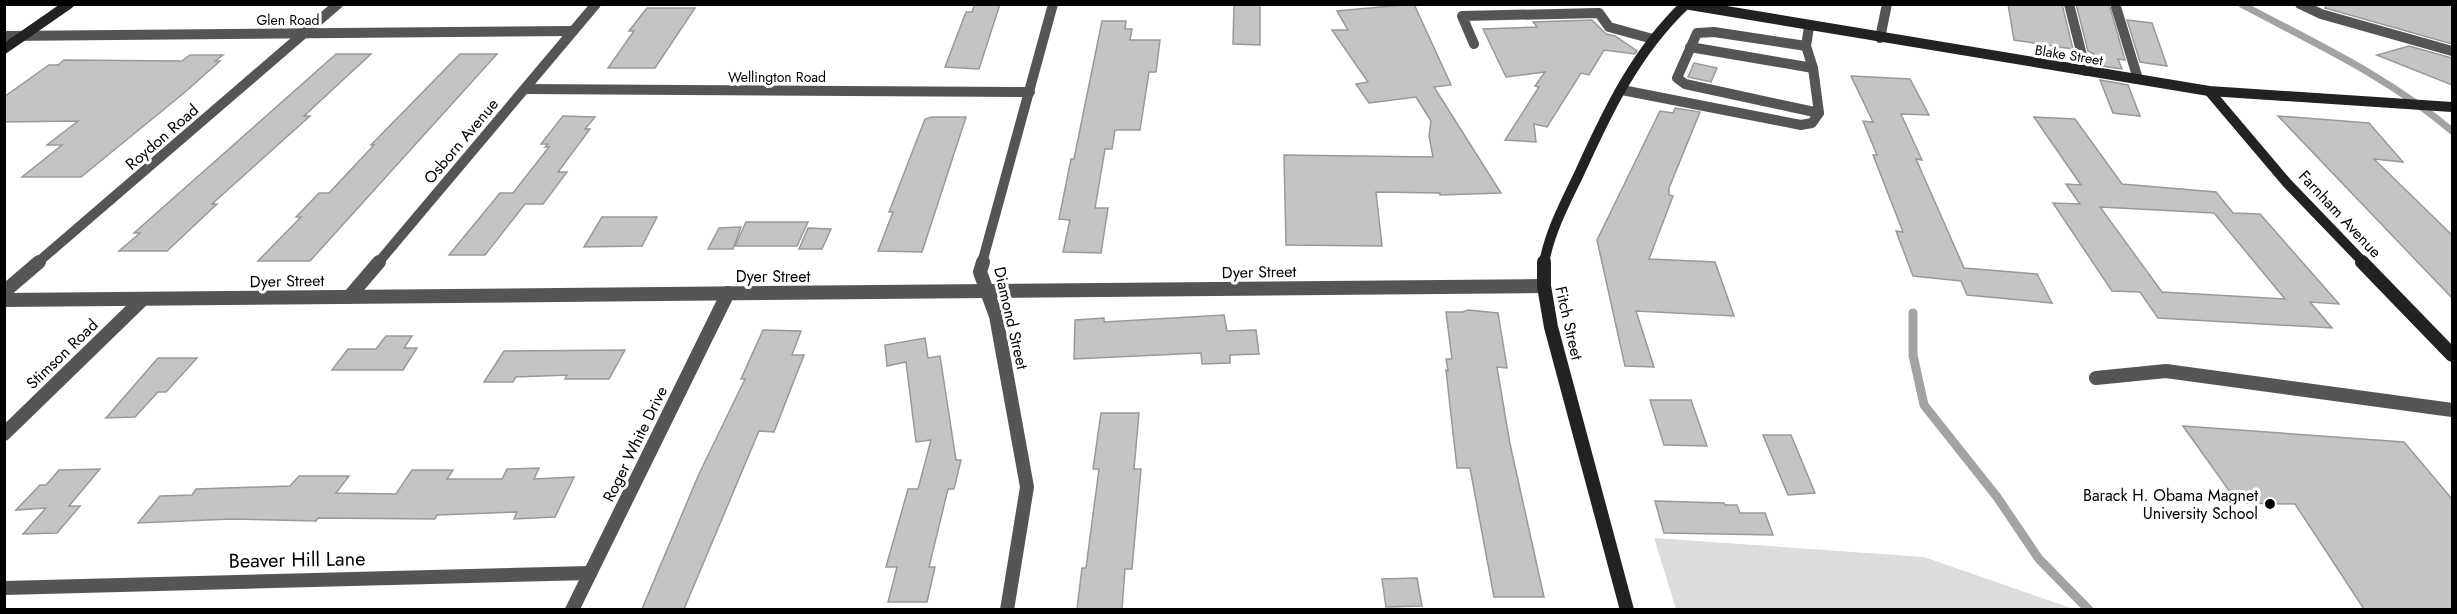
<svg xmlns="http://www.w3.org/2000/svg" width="2457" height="614" viewBox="0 0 2457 614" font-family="Jost,sans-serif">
<rect width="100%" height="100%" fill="#fff"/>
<polygon fill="#dcdcdc" points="1654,538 1924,557 2074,609 1676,609"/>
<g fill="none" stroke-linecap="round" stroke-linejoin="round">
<path stroke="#a3a3a3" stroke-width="7" d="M 2241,4 C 2314,43 2389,77 2452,131"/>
<polyline stroke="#a3a3a3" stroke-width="9" points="1913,313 1913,355 1924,405 1997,497 2039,559 2089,610"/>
</g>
<g fill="#c4c4c4" stroke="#999" stroke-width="1.5" fill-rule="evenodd">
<polygon points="975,4 1000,4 979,69 945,67 966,12 972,12"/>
<polygon points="1234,4 1260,4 1260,45 1233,44"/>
<polygon points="1414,4 1451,85 1434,87 1501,193 1440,195 1440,193 1376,192 1382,246 1286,245 1284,155 1433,157 1429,136 1431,121 1416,97 1369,103 1356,84 1368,82 1332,30 1348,30 1337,11"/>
<polygon points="2008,4 2062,4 2073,49 2014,40"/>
<polygon points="2076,4 2109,4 2125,60 2118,59 2122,69 2096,65 2094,54 2088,51"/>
<polygon points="2326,4 2452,4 2452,44 2325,8"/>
<polygon points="647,8 695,8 655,68 608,68 634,31 629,31"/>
<polygon points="1592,20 1606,34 1615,36 1637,51 1635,54 1604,50 1589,75 1581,73 1547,127 1534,124 1536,142 1505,140 1539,87 1535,86 1545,72 1506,77 1483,29 1537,27 1533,22"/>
<polygon points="2127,20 2152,23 2167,66 2140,62"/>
<polygon points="1102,21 1126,21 1125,29 1132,29 1130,40 1160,40 1156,72 1149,72 1140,130 1115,130 1112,149 1105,149 1095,208 1108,208 1101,253 1063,252 1070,220 1059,219 1071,159 1074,159"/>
<polygon points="2409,46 2452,58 2452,85 2377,55"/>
<polygon points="336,54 371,54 304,116 310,116 212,204 217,204 167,251 119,251 140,233 134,233"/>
<polygon points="460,54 497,54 310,261 258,261 301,217 296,217 319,193 329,193 374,145 371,145"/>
<polygon points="190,55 223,55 215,61 220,61 184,93 81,177 22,177 62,145 47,145 78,121 4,122 4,97 49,65 58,65 64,60 182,61"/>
<polygon points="1694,63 1717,68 1711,82 1688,77"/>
<polygon points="1851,76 1910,79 1929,115 1901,114 1922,160 1916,159 1964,268 2037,274 2052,303 1967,295 1961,281 1913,276 1896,231 1903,232 1873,155 1877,155 1863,121 1873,122"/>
<polygon points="2100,80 2128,85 2140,116 2113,113"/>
<polygon points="1675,108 1700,112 1669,188 1669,195 1673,196 1649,259 1715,262 1734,316 1636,311 1654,367 1625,366 1597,240 1660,111 1673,113"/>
<polygon points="563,116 595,117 585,129 590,129 558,172 567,172 543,204 525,204 485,255 449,255 500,193 513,193 549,147 545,147 548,144 541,144"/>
<polygon points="2278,116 2369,123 2403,162 2374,159 2452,235 2452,298"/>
<polygon points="932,117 966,117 922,252 878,251 893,212 889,212 925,119"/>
<path d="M 2034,117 L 2075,119 L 2122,184 L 2216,192 L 2233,213 L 2260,214 L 2339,304 L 2310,302 L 2332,328 L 2158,318 L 2140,292 L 2112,291 L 2053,203 L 2080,204 L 2066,184 L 2081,185 ZM 2100,207 L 2214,213 L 2285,299 L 2162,292 Z"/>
<polygon points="602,217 657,217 642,246 584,247"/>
<polygon points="746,222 808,222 797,246 735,246"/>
<polygon points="741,227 733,249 708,249 719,228"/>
<polygon points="808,228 831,229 822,249 799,249"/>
<polygon points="1468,310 1498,313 1507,368 1497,367 1510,444 1544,597 1494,597 1470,468 1457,468 1446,370 1448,371 1446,359 1452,359 1446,312 1463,312"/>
<polygon points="1224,315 1227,331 1256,330 1259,354 1230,355 1230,363 1202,364 1201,353 1074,359 1075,320 1104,318 1104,322"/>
<polygon points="763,330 801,331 792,355 804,355 774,432 759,431 684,609 642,609 699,474 745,379 741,379"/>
<polygon points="386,336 412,336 404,348 417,348 403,370 332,370 348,349 376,349"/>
<polygon points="925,338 928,358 940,356 956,460 961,460 954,489 948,489 929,567 935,567 927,602 888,602 897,567 886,567 908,489 918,489 931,440 916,442 906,362 887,366 885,345"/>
<polygon points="625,350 609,379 565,379 567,375 516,377 513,382 484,382 504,351"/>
<polygon points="158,358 197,358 166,392 158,392 135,417 106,418"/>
<polygon points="1650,400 1691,400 1707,446 1664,445"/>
<polygon points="1101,413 1139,413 1134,469 1141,469 1132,569 1125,569 1122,609 1077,609 1082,568 1086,568 1099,469 1093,469"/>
<polygon points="2183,426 2404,442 2452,499 2452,609 2364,609 2295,504 2238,503"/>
<polygon points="1763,435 1791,435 1815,493 1788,495"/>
<polygon points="539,468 534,479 574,477 555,517 514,519 517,512 437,515 435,519 318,518 316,521 231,519 138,523 160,496 192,495 196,489 290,486 299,476 349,476 336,493 396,494 412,470 453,470 447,479 502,479 507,469"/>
<polygon points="100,469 69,506 80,506 57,533 23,534 46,508 16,510 40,485 46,485 59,470"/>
<polygon points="1655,501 1724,503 1725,505 1737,505 1740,513 1765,513 1773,535 1664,533"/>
<polygon points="1417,578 1422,606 1386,607 1382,579"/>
</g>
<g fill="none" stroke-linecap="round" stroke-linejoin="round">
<g stroke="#555" stroke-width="10">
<polyline points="2069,4 2086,71"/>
<polyline points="2300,4 2321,14 2452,51"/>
<polyline points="2116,7 2138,79"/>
<polyline points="1880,38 1887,4"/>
<polyline points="1474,44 1462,16 1599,13 1609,27 1653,39"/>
<polyline points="1806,46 1714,32 1697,33 1677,78 1685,84 1819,113"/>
<polyline points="1690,47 1813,68 1806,46 1809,27"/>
<polyline points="1622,90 1801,125 1812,123 1819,113 1813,68"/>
</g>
<polyline stroke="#555" stroke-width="14" points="2096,378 2166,371 2452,410"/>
<g stroke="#555" stroke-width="10">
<polyline points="4,36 573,31"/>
<polyline points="525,89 1030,92"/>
<polyline points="37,263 338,4"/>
<polyline points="378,263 596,4"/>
<polyline points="982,263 1053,4"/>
</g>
<g stroke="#555" stroke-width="14">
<polyline points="983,262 980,272 996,316 1027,487 1007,610"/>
<polyline points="4,292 39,262"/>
<polyline points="349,297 379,262"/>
<polyline points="4,300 1542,286"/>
<polyline points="4,434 143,299"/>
<polyline points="4,588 590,573"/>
<polyline points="572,610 728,293"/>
</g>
<g stroke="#222" stroke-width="10">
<polyline points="1684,4 2209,91 2452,107"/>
<polyline points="4,49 69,4"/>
<polyline points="2209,91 2287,183 2364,263"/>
<path d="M 1544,263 C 1550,231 1565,203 1579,174 C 1607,112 1636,51 1686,4"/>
</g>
<g stroke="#222" stroke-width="14">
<polyline points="1544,262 1544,286 1551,327 1627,610"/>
<polyline points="2362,262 2452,355"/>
</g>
</g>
<circle fill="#000" stroke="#fff" stroke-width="2" cx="2270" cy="504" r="6"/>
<g text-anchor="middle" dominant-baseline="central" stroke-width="6" stroke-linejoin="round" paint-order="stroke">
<g font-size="14" fill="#000" stroke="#fff">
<text x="288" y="20">Glen Road</text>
<text transform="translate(2069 55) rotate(9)">Blake Street</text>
<text x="777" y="77">Wellington Road</text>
</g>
<g font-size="16" fill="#000" stroke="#fff">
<text transform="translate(162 137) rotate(-41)">Roydon Road</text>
<text transform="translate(461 141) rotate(-50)">Osborn Avenue</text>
<text transform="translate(2340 214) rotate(47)">Farnham Avenue</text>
<text transform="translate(1259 272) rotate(-1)">Dyer Street</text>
<text x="773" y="276">Dyer Street</text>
<text transform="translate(287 281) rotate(-1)">Dyer Street</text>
<text transform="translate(1011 318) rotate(77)">Diamond Street</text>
<text transform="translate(1569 323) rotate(77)">Fitch Street</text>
<text transform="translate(62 354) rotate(-44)">Stimson Road</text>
<text transform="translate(635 444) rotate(-64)">Roger White Drive</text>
</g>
<g font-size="16" fill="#000" stroke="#fff" text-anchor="end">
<text x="2258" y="495">Barack H. Obama Magnet<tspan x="2258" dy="18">University School</tspan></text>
</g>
<g font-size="20" fill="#000" stroke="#fff">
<text transform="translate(297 560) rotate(-1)">Beaver Hill Lane</text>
</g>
</g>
<rect width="2457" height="614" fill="none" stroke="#000000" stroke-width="12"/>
</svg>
